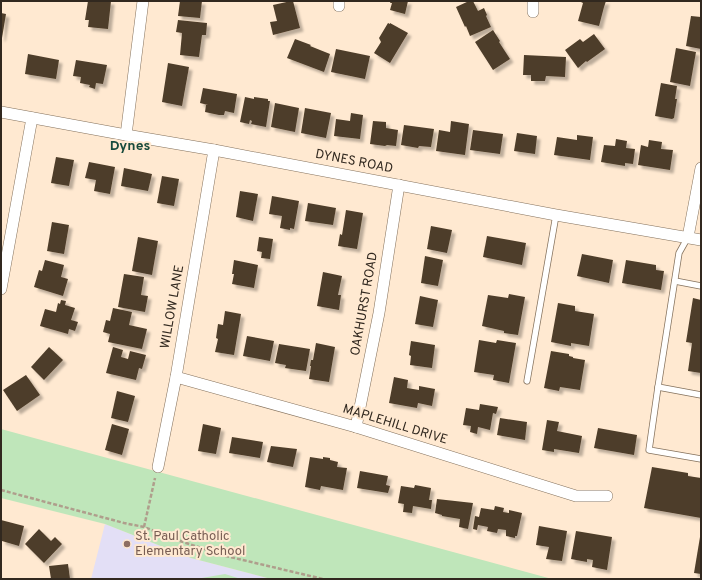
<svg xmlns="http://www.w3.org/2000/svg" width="702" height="580" viewBox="0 0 702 580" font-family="Overpass,sans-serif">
<defs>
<filter id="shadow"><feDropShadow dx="3.5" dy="3.5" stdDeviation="1" flood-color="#0004"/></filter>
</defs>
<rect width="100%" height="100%" fill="#ffe9d1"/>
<polygon fill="#e3dff6" points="105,524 191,558 271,579 91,579"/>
<g fill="#bfe6ba">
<polygon points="1,429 552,579 271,579 191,558 105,524 1,498"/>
<polygon points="225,574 241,579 196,579"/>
</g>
<g fill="#4e3d29" filter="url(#shadow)">
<polygon points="88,1 111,1 108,29 88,27 89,20 85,20"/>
<polygon points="180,1 202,1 200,18 178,16"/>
<polygon points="291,1 293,1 300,28 273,35 270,22 277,21 273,5"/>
<polygon points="391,1 408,1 405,14 390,10 392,3 390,3"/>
<polygon points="469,1 473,1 478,11 484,8 487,15 486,16 491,27 470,36 466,26 465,27 456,7"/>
<polygon points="581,1 606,1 604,7 603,6 604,7 599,26 578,21 583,3 581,2"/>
<polygon points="1,13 6,14 2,38 1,38"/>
<polygon points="691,16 701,17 701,49 686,46"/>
<polygon points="178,20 207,23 206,35 202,35 199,57 180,55 182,33 176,32"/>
<polygon points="388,23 390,24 390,23 408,33 390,63 374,53 381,42 379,38"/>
<polygon points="493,30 500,41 499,42 510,59 493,70 475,42"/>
<polygon points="594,34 605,49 587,62 586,61 578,68 565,50 580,39 583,42"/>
<polygon points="295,39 311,45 310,46 330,54 324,72 287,58"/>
<polygon points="676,48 696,52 690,86 670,82"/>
<polygon points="336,49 370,56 365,79 331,72"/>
<polygon points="28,54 59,60 56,79 25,74"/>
<polygon points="524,55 566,57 565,77 546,76 545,81 531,81 531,75 523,75"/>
<polygon points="76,60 107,65 103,84 96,83 95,89 89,87 90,85 80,83 81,77 73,76"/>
<polygon points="168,63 189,67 182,106 162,102"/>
<polygon points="661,83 677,86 675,99 677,99 674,118 672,119 655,116"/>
<polygon points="203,88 237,94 234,113 225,111 224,115 219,115 205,112 206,105 208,105 200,103"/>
<polygon points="245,97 254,99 254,97 268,99 268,101 270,101 266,127 251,124 252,121 250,120 249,124 240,122"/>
<polygon points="275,103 299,108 295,132 271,127"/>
<polygon points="305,108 331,113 326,138 301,133"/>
<polygon points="351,113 363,115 360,139 334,136 336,119 350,121"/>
<polygon points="373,121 386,122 386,128 398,130 396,146 387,145 385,146 370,144"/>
<polygon points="451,121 469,124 465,155 436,151 439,130 450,132"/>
<polygon points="404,125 434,129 431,147 419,146 418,148 401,145"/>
<polygon points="473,130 503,134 500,154 470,150"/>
<polygon points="517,133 537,136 535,154 514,151"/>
<polygon points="577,135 593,137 590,160 554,155 557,137 577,140"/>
<polygon points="616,139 627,141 626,148 635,149 633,164 625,163 625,166 601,162 604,145 615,146"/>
<polygon points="649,140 662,142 661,149 673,150 670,170 638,165 641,145 648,147"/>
<polygon points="56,157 74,160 69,186 51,183"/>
<polygon points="89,162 115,167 110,194 94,191 96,180 85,178"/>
<polygon points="124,168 152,174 148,191 121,186"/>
<polygon points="162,176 179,179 174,206 157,203"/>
<polygon points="240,191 258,194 253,221 236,217"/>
<polygon points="272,196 299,201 294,229 290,228 290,230 280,228 282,216 269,214"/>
<polygon points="308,203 336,208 333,225 305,221"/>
<polygon points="346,210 363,213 357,249 338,246 340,234 342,235"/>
<polygon points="52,222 69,225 64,254 47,251"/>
<polygon points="431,226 452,230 447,253 427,249"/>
<polygon points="487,236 526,243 522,265 483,257"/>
<polygon points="138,237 158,241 152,275 132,271"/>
<polygon points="259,237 273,239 270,259 261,258 262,252 257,251"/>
<polygon points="582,254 613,260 609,283 577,276"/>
<polygon points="425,256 443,260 438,286 421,283"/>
<polygon points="45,260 64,265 61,277 68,279 63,296 34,287 39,270 42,271"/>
<polygon points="234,260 258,265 254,288 232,284 234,274 232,274"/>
<polygon points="626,260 656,265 656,270 664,271 661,290 622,283"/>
<polygon points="323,272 342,276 338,295 341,295 339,310 317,306"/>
<polygon points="124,274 144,277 141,295 148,296 145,312 118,307"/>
<polygon points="509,294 525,297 518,335 504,333 504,331 482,326 488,295 508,298"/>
<polygon points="420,296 438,300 433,327 415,324"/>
<polygon points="693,298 701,300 701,373 688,371 692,343 686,342"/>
<polygon points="61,300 66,301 65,305 75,308 71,320 78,322 75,331 69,329 68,334 40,326 45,309 56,312 58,303 60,304"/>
<polygon points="558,303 575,306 575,311 594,314 589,346 571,343 571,346 551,342"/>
<polygon points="113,308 132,312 129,325 147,329 142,349 108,342 110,334 103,332 106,320 110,321"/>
<polygon points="225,311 241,314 234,355 215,352 218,339 216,338 218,324 223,325"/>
<polygon points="247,336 274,341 270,361 243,356"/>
<polygon points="479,340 496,343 497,340 516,343 509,383 493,380 494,375 474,372"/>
<polygon points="411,341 435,345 432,368 410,365 411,356 409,355"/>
<polygon points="316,343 335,347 329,382 309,379 311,366 310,366 311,360 313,360"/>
<polygon points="279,344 310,349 306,371 285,368 286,365 275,363"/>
<polygon points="49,347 63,360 44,380 31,367"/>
<polygon points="113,347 123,350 121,357 128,359 130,351 146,355 142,369 139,368 136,380 106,373"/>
<polygon points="551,351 569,354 569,356 573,357 573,358 585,360 580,390 560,387 559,391 544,388"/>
<polygon points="26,375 40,395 17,411 3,390"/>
<polygon points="394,377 408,380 407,388 419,390 419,386 435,389 432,406 418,403 417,408 389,403"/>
<polygon points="117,391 135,396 128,422 111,418"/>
<polygon points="480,404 498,407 496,414 493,413 490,430 478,427 477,434 470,432 471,426 463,425 466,408 479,410"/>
<polygon points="500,418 527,422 525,440 497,435"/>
<polygon points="547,420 559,422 557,431 582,436 579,453 554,449 554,452 542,450"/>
<polygon points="112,424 129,429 122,455 105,450"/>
<polygon points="203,424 221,428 216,454 198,451"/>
<polygon points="598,428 637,435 634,455 594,448"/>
<polygon points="232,437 263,442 260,458 229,453"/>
<polygon points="271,446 297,449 293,467 267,462"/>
<polygon points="310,457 323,459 323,457 330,458 330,460 338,462 337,467 347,468 343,490 321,486 320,490 305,487"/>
<polygon points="652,467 688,473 688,476 701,478 701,518 644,508"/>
<polygon points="360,471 388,476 386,485 390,486 388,493 357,488"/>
<polygon points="415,485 431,488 429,500 432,500 431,509 413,506 412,513 403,512 404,504 398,503 401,486 414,488"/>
<polygon points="437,499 473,503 468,529 459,527 460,519 442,516 442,515 435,513"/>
<polygon points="495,506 504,508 503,512 509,513 509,510 522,513 517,536 515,536 515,538 506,536 506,530 498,529 497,533 487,531 488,527 478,525 477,530 473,529 475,516 479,517 481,508 494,510"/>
<polygon points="1,520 24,526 19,546 2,541"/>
<polygon points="539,526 567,531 562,561 546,559 549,547 536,545"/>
<polygon points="39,529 51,541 55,537 62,544 44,563 25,544"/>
<polygon points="576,531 612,537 607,570 592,567 593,560 587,559 587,562 571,559"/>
<polygon points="700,537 701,537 701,574 694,573"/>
<polygon points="68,564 70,579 51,579 49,566"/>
</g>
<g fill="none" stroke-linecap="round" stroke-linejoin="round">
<g stroke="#84715c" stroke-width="7">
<g id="lane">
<polyline points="688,237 679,253 658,387 701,395"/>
<polyline points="675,281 701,286"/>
<polyline points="527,381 556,215"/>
<polyline points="658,387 649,450 701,459"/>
</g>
</g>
<g stroke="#84715c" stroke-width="12">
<g id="street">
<polyline points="533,1 533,12"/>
<polyline points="339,6 339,1"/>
<polyline points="1,112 126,135 214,150 556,215 701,240"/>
<polyline points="126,135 143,1"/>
<polyline points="688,237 701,168"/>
<polyline points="1,289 32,118"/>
<polyline points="176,377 356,427 576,496 607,496"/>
<polyline points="356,427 379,313 399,185"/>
<polyline points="158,467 176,377 214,150"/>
</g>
</g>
<g stroke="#af9e8c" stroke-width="2.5" stroke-dasharray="4 2" stroke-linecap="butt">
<polyline points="1,490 124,523 144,527 183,542 226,556 323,579"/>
<polyline points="144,527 155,478"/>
</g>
<use href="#lane" stroke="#fff" stroke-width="5.5"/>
<use href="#street" stroke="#fff" stroke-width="11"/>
</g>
<circle fill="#8d6e63" stroke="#ffe9d1" stroke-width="1.5" cx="127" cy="544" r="4"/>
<g text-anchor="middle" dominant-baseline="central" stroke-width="4" stroke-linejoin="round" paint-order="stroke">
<g font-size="13" fill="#31281f" stroke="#ffe9d1">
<text transform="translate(354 162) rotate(11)">DYNES ROAD</text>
<text transform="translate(365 304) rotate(-80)">OAKHURST ROAD</text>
<text transform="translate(173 307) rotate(-80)">WILLOW LANE</text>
<text transform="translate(395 425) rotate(17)">MAPLEHILL DRIVE</text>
</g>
<g font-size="13" fill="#785e54" stroke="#ffe9d1" text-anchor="start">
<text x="135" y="537">St. Paul Catholic<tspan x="135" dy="15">Elementary School</tspan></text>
</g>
<g font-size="14" font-weight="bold" fill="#174a3c" stroke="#ffe9d1">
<text x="130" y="146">Dynes</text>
</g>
</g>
<rect width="702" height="580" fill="none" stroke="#31281f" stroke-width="4"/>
</svg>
